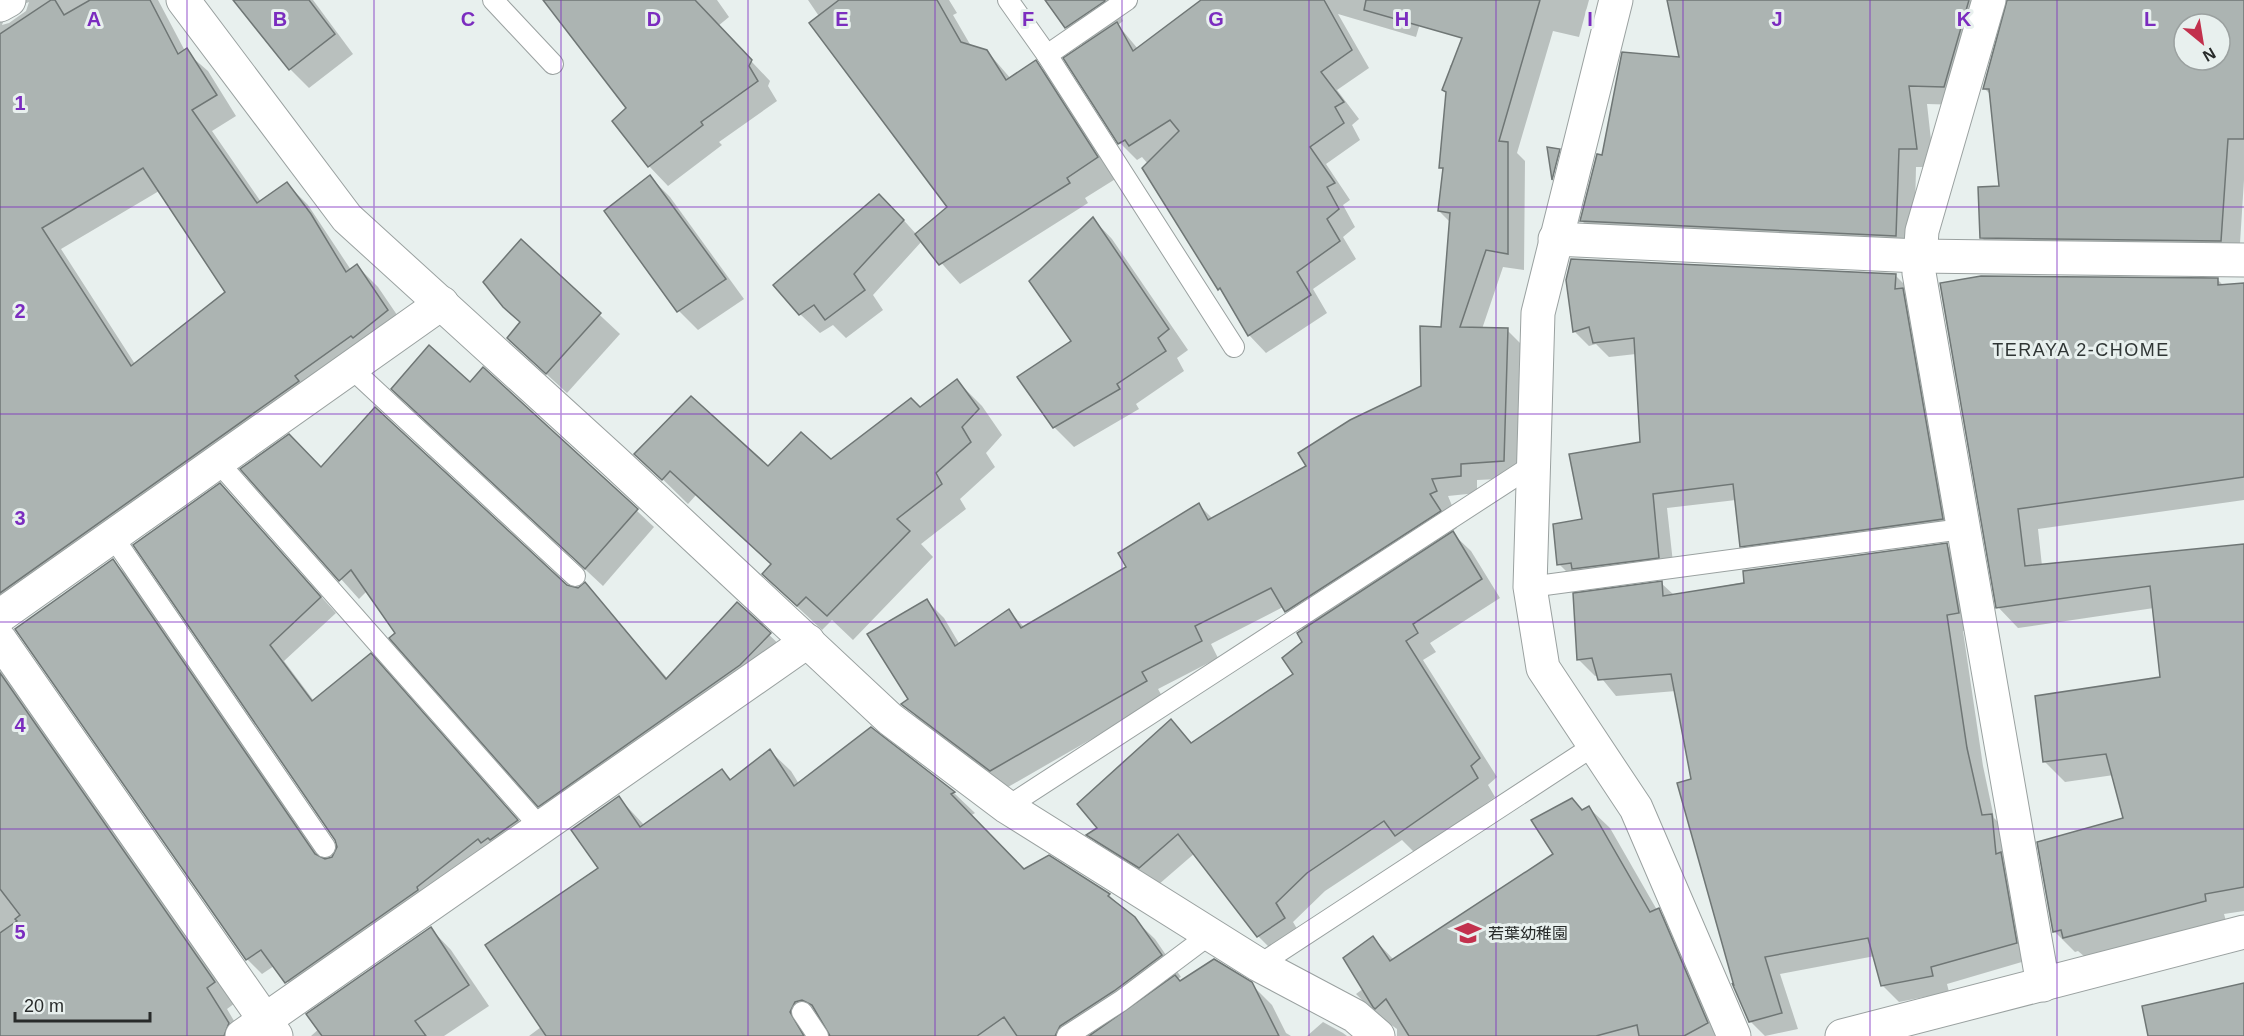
<svg xmlns="http://www.w3.org/2000/svg" width="2244" height="1036" viewBox="0 0 2244 1036" font-family="Helvetica,'Noto Sans JP',sans-serif">
<rect width="100%" height="100%" fill="#e8f0ee"/>
<g fill="#0003" fill-rule="evenodd">
<path d="M 0,0 L 158,0 L 185,51 L 208,71 L 236,116 L 212,131 L 261,202 L 287,184 L 308,205 L 351,270 L 357,266 L 378,287 L 408,331 L 4,629 L 235,1003 L 227,1009 L 243,1036 L 0,1036 ZM 29,2 L 26,11 L 9,23 L 2,25 L 5,16 L 12,9 ZM 159,191 L 227,293 L 135,364 L 61,249 Z"/>
<polygon points="242,0 313,0 353,54 309,88 290,69"/>
<polygon points="545,0 717,0 729,17 718,26 770,81 768,86 777,101 719,142 722,145 668,186 649,166 614,121 628,108"/>
<polygon points="808,0 949,0 957,13 953,15 971,46 987,51 1011,79 1036,62 1055,82 1117,178 1085,198 1088,203 960,284 922,241 873,295 883,310 846,338 833,325 820,333 800,314 899,215 917,235 949,208"/>
<polygon points="1047,0 1112,0 1123,21 1118,25 1138,49 1208,0 1427,0 1416,37 1338,14 1369,68 1337,90 1359,119 1352,125 1360,140 1326,164 1350,200 1343,205 1355,227 1343,237 1356,259 1313,289 1327,313 1266,353 1249,335 1144,168 1148,164 1142,157 1137,160 1120,143 1065,59 1084,46 1066,27"/>
<polygon points="1477,0 1589,0 1579,37 1553,31 1517,153 1525,161 1524,270 1503,267 1482,329 1507,330 1524,347 1520,478 1477,480 1477,493 1448,496 1453,508 1446,511 1457,528 1451,532 1471,551 1500,598 1430,643 1436,652 1423,660 1497,777 1488,785 1495,797 1415,853 1402,840 1325,891 1293,922 1302,937 1276,954 1258,936 1195,853 1158,885 1106,853 1089,835 1100,829 1171,721 1193,744 1295,674 1304,630 1283,607 1211,644 1218,658 1158,689 1163,698 1008,787 920,721 904,704 910,699 927,601 944,618 960,645 1009,611 1025,628 1128,568 1199,505 1213,519 1308,467 1423,387 1442,328 1450,222 1439,211 1444,171 1440,167 1450,65 1459,71"/>
<polygon points="1669,0 2004,0 1962,105 1927,104 1934,167 1916,167 1914,254 1600,239 1582,221 1604,156 1681,58"/>
<path d="M 2008,0 L 2244,0 L 2244,180 L 2239,259 L 2000,256 L 1981,237 L 2000,187 L 1991,95 L 1984,88 ZM 2184,24 L 2220,24 L 2220,60 L 2184,60 Z"/>
<polygon points="650,177 670,197 744,299 698,330 679,311"/>
<polygon points="1093,219 1112,239 1188,350 1177,358 1184,371 1136,404 1139,409 1074,447 1054,427 1073,341"/>
<polygon points="521,241 620,334 567,393 528,357 521,323"/>
<polygon points="1895,275 1910,290 1957,534 1756,561 1741,546 1736,500 1667,508 1674,572 1574,579 1559,564 1584,520 1642,443 1636,354 1609,357 1596,344 1589,346 1574,331 1567,280"/>
<polygon points="2218,280 2224,286 2244,284 2244,500 2038,529 2042,566 2244,546 2244,911 2224,914 2226,921 2085,957 2078,951 2075,952 2054,931 2125,819 2114,775 2065,782 2045,762 2161,679 2154,608 2018,628 1998,607 1941,284"/>
<polygon points="957,381 982,406 1002,435 986,453 995,467 960,499 966,509 921,544 933,557 853,640 832,620 822,630 789,599 772,565 696,495 688,504 637,454 768,468 831,461 919,409"/>
<polygon points="470,384 636,510 654,527 603,586 410,406"/>
<polygon points="242,469 321,469 566,586 578,589 585,584 668,679 737,604 788,653 558,824 539,805 398,633 367,591 359,599"/>
<polygon points="220,485 336,613 284,661 314,701 386,670 532,836 301,997 274,966 262,974 247,959 17,629 113,561 128,576 321,858 327,861 338,852 336,840 135,545"/>
<polygon points="1946,545 1963,561 1975,630 1963,631 1983,766 1994,818 2008,832 2032,959 1947,984 1949,992 1899,1002 1882,985 1875,956 1780,974 1798,1029 1765,1036 1750,1021 1693,780 1676,691 1616,696 1599,675 1595,676 1578,659 1661,583 1674,595"/>
<polygon points="871,729 954,793 975,813 970,816 1024,871 1109,895 1155,939 1181,977 1177,979 1181,983 1251,984 1272,1005 1286,1033 1291,1036 832,1036 822,1020 812,1027 812,1036 529,1036 541,1027 600,868 619,798 645,826 722,771 732,780 770,751 791,771 799,784"/>
<polygon points="1589,808 1610,828 1657,910 1679,930 1724,1036 1397,1036 1397,1029 1377,1015 1356,994 1364,988 1373,938 1394,960 1555,855 1583,811"/>
<polygon points="431,929 451,950 489,1006 444,1036 311,1036"/>
<polygon points="1323,1022 1343,1033 1347,1036 1307,1036"/>
</g>
<g fill="#acb4b2" stroke="#6f7675" stroke-width="1.5" fill-rule="evenodd">
<path d="M 51,0 L 55,0 L 64,15 L 90,0 L 150,0 L 178,54 L 187,48 L 217,95 L 192,110 L 257,203 L 287,182 L 311,214 L 346,272 L 357,264 L 388,310 L 353,338 L 351,336 L 295,376 L 299,381 L 0,593 L 0,34 ZM 143,168 L 225,292 L 131,366 L 42,228 Z"/>
<polygon points="233,0 309,0 335,34 289,70"/>
<polygon points="543,0 695,0 752,60 749,66 758,81 701,122 703,125 648,167 612,121 626,108"/>
<polygon points="839,0 937,0 961,42 987,50 1006,80 1036,60 1098,157 1067,178 1070,183 939,265 915,234 947,207 809,23"/>
<polygon points="1045,0 1104,0 1105,1 1065,28"/>
<polygon points="1201,0 1324,0 1352,50 1321,72 1344,102 1335,107 1344,123 1310,147 1335,183 1327,187 1339,209 1327,219 1340,241 1297,272 1311,295 1248,336 1220,288 1218,290 1142,168 1179,131 1170,120 1129,146 1125,140 1118,144 1063,58 1117,22 1133,51"/>
<polygon points="1366,0 1540,0 1499,141 1508,142 1508,254 1486,250 1460,327 1508,328 1504,461 1461,464 1461,476 1432,479 1437,491 1430,494 1441,511 1285,612 1271,588 1195,626 1202,641 1142,672 1147,681 990,771 901,704 908,699 867,634 927,599 955,646 1009,609 1021,628 1126,567 1118,553 1199,503 1208,520 1306,466 1298,453 1350,420 1421,386 1420,326 1441,327 1450,213 1438,211 1443,168 1439,168 1446,92 1442,90 1462,38 1364,10"/>
<polygon points="1667,0 1969,0 1944,87 1909,86 1917,149 1899,149 1896,236 1580,221 1597,154 1602,155 1622,52 1679,57"/>
<path d="M 2007,0 L 2244,0 L 2244,139 L 2228,139 L 2221,241 L 1980,238 L 1978,187 L 1999,186 L 1989,89 L 1983,89 ZM 2184,24 L 2220,24 L 2220,60 L 2184,60 Z"/>
<polygon points="1547,147 1560,149 1552,180"/>
<polygon points="650,175 726,279 677,312 604,211"/>
<polygon points="879,194 904,220 854,274 865,290 825,320 814,305 799,315 773,285"/>
<polygon points="1093,217 1169,329 1158,338 1166,351 1117,384 1120,389 1053,428 1017,377 1071,341 1029,281"/>
<polygon points="521,239 601,313 546,374 507,338 520,322 503,307 483,282"/>
<polygon points="1571,259 1896,274 1895,289 1903,288 1943,519 1740,547 1733,484 1653,494 1659,558 1572,569 1571,563 1557,565 1553,524 1582,519 1569,454 1640,442 1634,338 1593,343 1589,327 1573,332 1566,280"/>
<polygon points="1981,276 2218,278 2218,285 2244,283 2244,477 2018,509 2025,566 2244,544 2244,887 2205,894 2206,901 2063,938 2061,930 2053,932 2037,842 2123,818 2106,754 2043,762 2035,696 2160,677 2150,586 1996,608 1940,283"/>
<polygon points="429,345 470,382 483,367 638,509 585,569 391,389"/>
<polygon points="957,379 979,409 962,427 971,442 936,473 942,484 897,519 910,531 827,616 806,597 797,606 762,574 771,564 670,471 662,480 634,454 691,396 768,466 801,432 831,459 911,398 920,407"/>
<polygon points="375,407 567,585 578,588 585,582 666,679 737,602 771,633 740,665 538,807 389,638 395,633 351,570 339,581 240,469 289,434 321,467"/>
<polygon points="220,483 321,597 270,645 312,701 371,653 518,820 490,840 488,838 481,843 478,839 417,887 418,890 285,983 261,950 246,960 15,629 113,559 315,854 325,859 332,857 337,847 335,840 133,545"/>
<polygon points="1453,531 1482,579 1413,624 1418,633 1406,641 1480,758 1471,766 1478,778 1395,836 1384,821 1307,873 1276,903 1285,918 1257,937 1178,834 1139,868 1086,835 1097,828 1077,804 1171,719 1191,743 1293,674 1282,658 1302,642 1297,633"/>
<polygon points="1947,543 1959,613 1947,615 1967,748 1982,815 1992,814 1996,854 2001,852 2017,943 1931,967 1933,976 1881,986 1868,938 1765,957 1782,1013 1749,1022 1732,983 1734,986 1677,783 1691,779 1671,674 1598,680 1592,658 1577,660 1573,593 1662,581 1663,596 1744,583 1743,571"/>
<polygon points="0,673 215,982 207,988 229,1023 224,1036 0,1036 0,933 17,921 15,919 20,915 0,889"/>
<polygon points="871,727 955,792 951,794 1024,869 1049,855 1110,894 1108,896 1135,917 1162,955 1114,991 1060,1026 1055,1036 1017,1036 1004,1017 977,1036 830,1036 812,1005 802,1000 795,1002 790,1012 804,1036 546,1036 485,945 598,868 571,830 619,796 640,827 722,769 730,780 770,749 794,786"/>
<polygon points="1572,798 1582,810 1589,806 1650,912 1659,908 1708,1023 1684,1036 1639,1036 1637,1025 1596,1036 1409,1036 1386,999 1375,1009 1373,1007 1343,958 1373,936 1390,961 1553,854 1531,820"/>
<polygon points="431,927 469,985 415,1021 426,1036 322,1036 306,1014"/>
<polygon points="1214,959 1252,982 1279,1036 1089,1036 1175,975 1180,981"/>
<polygon points="2244,983 2244,1036 2148,1036 2142,1006"/>
</g>
<g fill="none" stroke-linecap="round" stroke-linejoin="round">
<g stroke="#9aa1a0" stroke-width="22">
<g id="lane">
<polyline points="493,0 553,64"/>
<polyline points="1008,0 1047,55 1234,347"/>
<polyline points="1047,55 1127,0"/>
<polyline points="351,368 575,576"/>
<polyline points="218,462 541,828"/>
<polyline points="113,537 325,847"/>
<polyline points="1530,587 1962,529"/>
<polyline points="1007,807 1533,465"/>
<polyline points="1259,965 1595,745"/>
<polyline points="802,1012 818,1036"/>
<polyline points="1067,1036 1121,1001 1209,935"/>
</g>
</g>
<g stroke="#9aa1a0" stroke-width="35">
<g id="street">
<polyline points="183,0 347,218 614,461 890,719 1007,807 1259,965 1355,1016 1378,1036"/>
<polyline points="1616,0 1538,313 1530,587 1543,668 1636,808 1734,1036"/>
<polyline points="1989,0 1922,231 1919,273 2043,985"/>
<polyline points="0,5 9,0"/>
<polyline points="1555,239 1918,256 2244,260"/>
<polyline points="0,616 442,303"/>
<polyline points="0,640 276,1036"/>
<polyline points="242,1036 808,641"/>
</g>
</g>
<g stroke="#9aa1a0" stroke-width="35">
<polyline id="secondary" points="1842,1036 2244,932"/>
</g>
<use href="#lane" stroke="#fff" stroke-width="20"/>
<use href="#street" stroke="#fff" stroke-width="33"/>
<use href="#secondary" stroke="#fff" stroke-width="33"/>
</g>
<path fill="none" stroke="#7b2cbf" stroke-width="1.5" stroke-opacity="0.55" d="M 187,0 L 187,1036M 374,0 L 374,1036M 561,0 L 561,1036M 748,0 L 748,1036M 935,0 L 935,1036M 1122,0 L 1122,1036M 1309,0 L 1309,1036M 1496,0 L 1496,1036M 1683,0 L 1683,1036M 1870,0 L 1870,1036M 2057,0 L 2057,1036M 0,207 L 2244,207M 0,414 L 2244,414M 0,622 L 2244,622M 0,829 L 2244,829"/>
<defs>
<g id="school-bare" transform="scale(2.07)"><path d="M0-5L7-2L0 1L-7-2ZM-4 1L0 2.5L4 1V4Q0 6-4 4Z" fill="#c2314d" stroke="#e8f0ee" stroke-width="2.5" paint-order="stroke"/></g>
</defs>
<g fill-rule="evenodd">
<use href="#school-bare" x="1468" y="933"/>
</g>
<g text-anchor="middle" dominant-baseline="central" stroke-width="6" stroke-linejoin="round" paint-order="stroke">
<g font-size="16" fill="#282b2a" stroke="#e8f0ee" text-anchor="start">
<text x="1488" y="933">若葉幼稚園</text>
</g>
<g font-size="18" letter-spacing="1.5" fill="#2f3534" stroke="#e8f0ee">
<text x="2081" y="350">TERAYA 2-CHOME</text>
</g>
</g>
<g font-size="20" text-anchor="middle" font-weight="bold" fill="#7b2cbf" stroke="#e8f0ee" stroke-width="6" stroke-linejoin="round" paint-order="stroke">
<text x="94" y="26">A</text>
<text x="280" y="26">B</text>
<text x="468" y="26">C</text>
<text x="654" y="26">D</text>
<text x="842" y="26">E</text>
<text x="1028" y="26">F</text>
<text x="1216" y="26">G</text>
<text x="1402" y="26">H</text>
<text x="1590" y="26">I</text>
<text x="1777" y="26">J</text>
<text x="1964" y="26">K</text>
<text x="2150" y="26">L</text>
<text x="20" y="110">1</text>
<text x="20" y="318">2</text>
<text x="20" y="525">3</text>
<text x="20" y="732">4</text>
<text x="20" y="939">5</text>
</g>
<g transform="translate(2202 42) rotate(150)"><circle r="28" fill="#e8f0ee" stroke="#9ba1a0" stroke-width="1.5"/>
<path d="M0-4.5L10 22L0 15L-10 22Z" fill="#c2314d"/>
<text y="-9" font-size="16" font-weight="bold" text-anchor="middle" fill="#282b2a">N</text>
</g>
<path d="M15 1012v9h135v-9" fill="none" stroke="#282b2a" stroke-width="3"/>
<text x="24" y="1012" font-size="18" fill="#282b2a" stroke="#e8f0ee" stroke-width="4.5" paint-order="stroke">20 m</text>
</svg>
